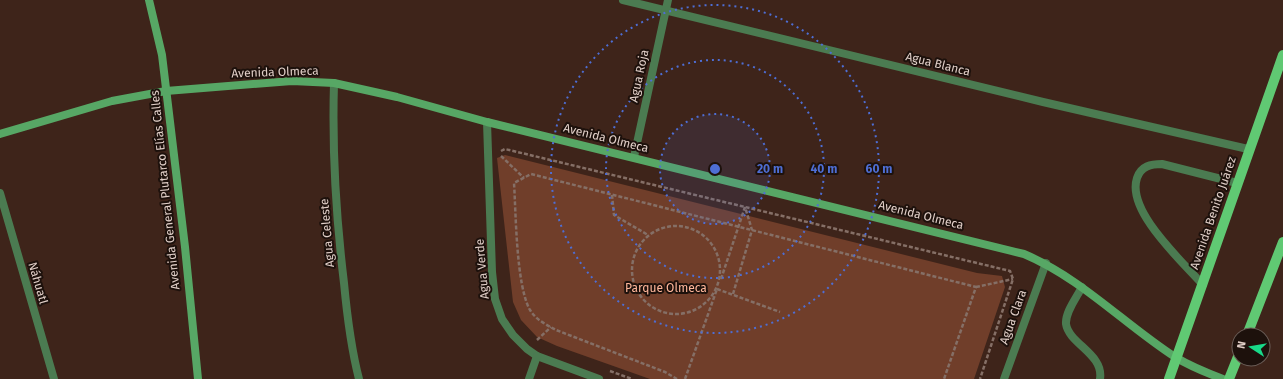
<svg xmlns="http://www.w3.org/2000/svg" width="1283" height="379" viewBox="0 0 1283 379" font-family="'Fira Sans',sans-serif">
<rect width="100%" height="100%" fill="#3e241a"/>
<polygon fill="#703e2a" points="505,155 977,273 1002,276 1005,287 974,379 650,379 557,346 537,337 521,320 513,302 497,158"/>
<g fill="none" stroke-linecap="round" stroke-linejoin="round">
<g stroke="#856f66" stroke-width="2.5" stroke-dasharray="4 2" stroke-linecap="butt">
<polyline points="501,151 505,149 1010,271 1013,279 980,379"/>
<polyline points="501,156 524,178"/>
<polyline points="612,195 614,215 648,235"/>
<circle cx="676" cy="270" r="44"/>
<polyline points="721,279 745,207"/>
<polyline points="976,287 1013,279"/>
<polyline points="717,289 780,312"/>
<polyline points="733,294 752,230 745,207"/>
<polyline points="537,340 551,327"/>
<polyline points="610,371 632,379"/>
<path d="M 677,379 L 665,372 L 556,330 C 547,325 536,320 530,310 C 516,285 516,214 514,183 L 531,174 L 976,287 L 944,379"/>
<polyline points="685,379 717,289"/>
</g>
<g stroke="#4b7b51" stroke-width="8">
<path d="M 1203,285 C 1182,261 1126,211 1137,178 C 1141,166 1151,164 1162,164 L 1237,183"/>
<path d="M 1082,287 C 1077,297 1065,312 1066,324 C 1069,344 1104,354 1100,379"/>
</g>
<g stroke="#4b7b51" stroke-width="8">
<polyline points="623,0 1043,102 1248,149"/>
<path d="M 334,83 C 332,150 336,217 344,283 C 347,315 351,348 359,379"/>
<polyline points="487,122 492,272 495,299 502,319 513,335 527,349 537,356 599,379"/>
<polyline points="634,157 668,0"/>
<polyline points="0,193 54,379"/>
<polyline points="529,379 537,356"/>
<polyline points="1004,379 1046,263"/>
</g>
<g stroke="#57a765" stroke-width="8">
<polyline points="149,0 162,55 185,247 198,379"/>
<path d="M 0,134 L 112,101 L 166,91 L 292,81 L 334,83 L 397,97 L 487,122 L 1024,254 C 1081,278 1124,324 1175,357 C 1190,366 1207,373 1223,379"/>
</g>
<g stroke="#60c973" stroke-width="10">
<polyline points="1247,335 1283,242"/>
<polyline points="1169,379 1283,55"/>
<polyline points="1229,379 1239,354"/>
</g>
</g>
<circle cx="715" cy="169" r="55" fill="#4e6ed4" fill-opacity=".12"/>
<g fill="none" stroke="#4e6ed4" stroke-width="2" stroke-dasharray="2 4">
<circle cx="715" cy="169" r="55"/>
<circle cx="715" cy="169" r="109"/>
<circle cx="715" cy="169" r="164"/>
</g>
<g text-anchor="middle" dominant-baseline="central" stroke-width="4" stroke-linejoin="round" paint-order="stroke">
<g font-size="12" fill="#e1cfc8" stroke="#1d110c">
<text transform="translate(938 64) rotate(14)">Agua Blanca</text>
<text transform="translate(275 72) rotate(-2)">Avenida Olmeca</text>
<text transform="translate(639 76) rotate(-78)">Agua Roja</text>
<text transform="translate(606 138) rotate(14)">Avenida Olmeca</text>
<text transform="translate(165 190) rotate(-96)">Avenida General Plutarco Elías Calles</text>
<text transform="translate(1213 213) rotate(-71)">Avenida Benito Juárez</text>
<text transform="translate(921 215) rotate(14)">Avenida Olmeca</text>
<text transform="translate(327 233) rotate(-95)">Agua Celeste</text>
<text transform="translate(482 269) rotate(-95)">Agua Verde</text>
<text transform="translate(38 283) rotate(74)">Náhuatl</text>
<text transform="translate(1013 317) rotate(-70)">Agua Clara</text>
</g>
<g font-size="12" fill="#ffb79b" stroke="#1d110c">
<text x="666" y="288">Parque Olmeca</text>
</g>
</g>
<circle cx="715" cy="169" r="6" fill="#4e6ed4" stroke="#1d110c" stroke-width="2"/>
<g font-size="12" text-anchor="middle" font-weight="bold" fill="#4e6ed4" stroke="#1d110c" stroke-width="4" stroke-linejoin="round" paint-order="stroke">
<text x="770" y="173">20 m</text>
<text x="824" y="173">40 m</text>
<text x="879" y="173">60 m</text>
</g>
<g transform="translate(1251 347) rotate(282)"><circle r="19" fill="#1d110c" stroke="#6b5d57"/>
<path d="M0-3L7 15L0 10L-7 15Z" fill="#18d989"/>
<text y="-6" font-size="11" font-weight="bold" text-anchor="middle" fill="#e1cfc8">N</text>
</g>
</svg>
